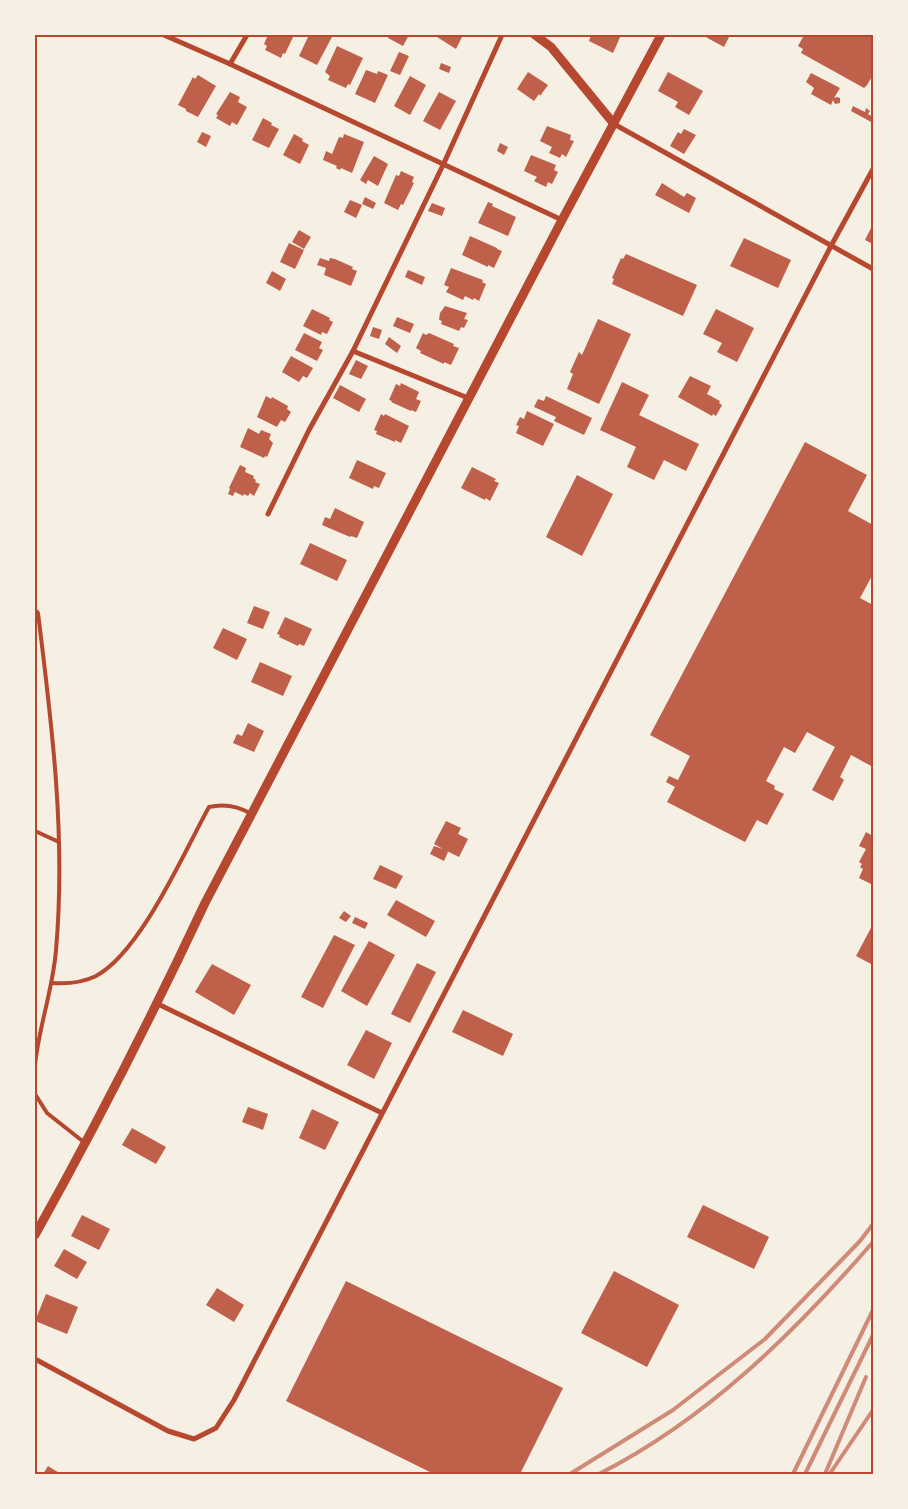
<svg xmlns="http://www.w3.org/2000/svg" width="908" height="1509" viewBox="0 0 908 1509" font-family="Figtree,sans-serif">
<rect width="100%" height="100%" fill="#f6efe4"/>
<g fill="#bf614a">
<polygon points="268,35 294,35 285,54 283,53 281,58 265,50 267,46 264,44"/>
<polygon points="309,35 328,35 332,37 317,65 299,56"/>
<polygon points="389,35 409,35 403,46 388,38"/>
<polygon points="438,35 463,35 456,49 437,37"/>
<polygon points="591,35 621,35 613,53 589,41"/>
<polygon points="702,35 730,35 724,47"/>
<polygon points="799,35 873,35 873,75 867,85 864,88 801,53 803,49 798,46 803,37"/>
<polygon points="337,46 363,58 350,85 348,84 346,88 328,80 330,76 325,72"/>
<polygon points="399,52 409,56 400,75 390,71"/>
<polygon points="441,63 451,67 449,73 439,69"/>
<polygon points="366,70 377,74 378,71 388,75 375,103 355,94"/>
<polygon points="528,72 548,85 540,96 539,94 534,101 517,89"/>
<polygon points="668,72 703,91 689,115 675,107 678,102 658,91"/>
<polygon points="811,73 840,88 834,98 837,97 840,98 840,103 835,104 833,100 831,105 811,94 814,88 806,82"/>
<polygon points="198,75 216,86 198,117 186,111 186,109 178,105 193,77 195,79"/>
<polygon points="410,76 426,85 410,115 394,106"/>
<polygon points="230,92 240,97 238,102 247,107 237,125 232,122 230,126 216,118 218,115 216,114"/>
<polygon points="439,92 456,101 440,130 423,121"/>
<polygon points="853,106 865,112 866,108 870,111 868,114 873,117 873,123 851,111"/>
<polygon points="263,118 272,123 271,125 279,129 269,148 252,140"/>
<polygon points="547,126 571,135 570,140 574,141 566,157 562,154 560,158 549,153 552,147 540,141"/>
<polygon points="684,129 696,135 684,154 670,146 678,132 681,134"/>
<polygon points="202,132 211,136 206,147 197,142"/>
<polygon points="294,134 303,139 302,141 309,145 300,164 283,155"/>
<polygon points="344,134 364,142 352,173 341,168 340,170 336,168 337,166 323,160 326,151 332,154 339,137 343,138"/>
<polygon points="500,143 508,147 504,155 497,151"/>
<polygon points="531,155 556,165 554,170 558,172 552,184 548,182 546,187 534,181 537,177 524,171"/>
<polygon points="374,156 388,164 378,186 368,180 366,184 360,180"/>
<polygon points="401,171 414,177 412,182 414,183 403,205 401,204 398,210 384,203 396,175 399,176"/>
<polygon points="662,183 684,197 687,193 696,198 689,213 655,195"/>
<polygon points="365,197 376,203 373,209 362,204"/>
<polygon points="350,200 362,205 356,218 344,212"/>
<polygon points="488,202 493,204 492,206 516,217 508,236 478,223"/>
<polygon points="432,203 445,208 442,216 428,211"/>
<polygon points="873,224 873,244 865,240"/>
<polygon points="299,230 311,237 304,249 292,242"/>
<polygon points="470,236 497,248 497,249 502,251 494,268 488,265 488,267 462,255"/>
<polygon points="744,238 791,260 778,288 730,266"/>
<polygon points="289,243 304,250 295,269 280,262"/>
<polygon points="626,254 697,285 683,316 612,284 614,279 612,278 621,258 623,259"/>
<polygon points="320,258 329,261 330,258 335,259 353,267 352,269 357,271 351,286 324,275 326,268 317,265"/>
<polygon points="451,268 483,280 482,282 486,284 479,301 474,298 473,300 465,296 463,300 446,292 449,287 444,285"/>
<polygon points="408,270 425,277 422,285 405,277"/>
<polygon points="272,271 286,279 280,291 266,283"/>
<polygon points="445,306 467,313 464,319 468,320 464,328 461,327 459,331 441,324 442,321 439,320 440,313"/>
<polygon points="312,309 330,318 329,320 333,322 327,334 322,332 321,335 303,326"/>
<polygon points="716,309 754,328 737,362 717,352 722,343 703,334"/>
<polygon points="397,317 414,324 410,333 393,326"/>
<polygon points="598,319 631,334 599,404 567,389 573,374 570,372 579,352 582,355"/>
<polygon points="373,327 382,330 379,339 370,336"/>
<polygon points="304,333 322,342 319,348 323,350 317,361 295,350"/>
<polygon points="423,333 426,335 429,333 454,344 453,346 459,348 451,365 444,362 444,364 420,353 421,351 416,348"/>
<polygon points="389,337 401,346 397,353 385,344"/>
<polygon points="291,356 313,368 307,378 303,376 299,382 282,372"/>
<polygon points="356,360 368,366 361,379 349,374"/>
<polygon points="690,376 711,386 707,394 720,401 719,403 722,405 716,416 713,414 712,416 678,397"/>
<polygon points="622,382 649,395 639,415 699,444 686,471 664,460 654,480 627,467 636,447 600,430"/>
<polygon points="401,383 419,392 416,399 421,401 416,412 411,410 411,411 391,402 392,401 389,400 396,384 400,386"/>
<polygon points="340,385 366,399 359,412 333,398"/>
<polygon points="266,396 271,399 272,397 288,406 287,409 291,412 285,422 281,420 277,427 257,417"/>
<polygon points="546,396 592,418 584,435 554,421 556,417 534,407 538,399 544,401"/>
<polygon points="527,411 554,424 543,446 516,433 519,426 516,425 520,417 524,419"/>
<polygon points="381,414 384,416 385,414 409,426 401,443 395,440 395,442 376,434 377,431 374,430"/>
<polygon points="248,428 259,434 261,430 271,434 269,439 273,443 267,457 265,456 264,458 240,447"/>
<polygon points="805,442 867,475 848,511 873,525 873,574 860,598 873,605 873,767 851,755 840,777 844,780 833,801 812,790 835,747 807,732 795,753 784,747 766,781 775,786 774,789 784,794 767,825 757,820 745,842 667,802 675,787 666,782 669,776 678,780 690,756 650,735"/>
<polygon points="357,460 386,473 379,488 374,486 373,489 349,478"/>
<polygon points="240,465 246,468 245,472 254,476 253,478 256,480 255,482 260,484 254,496 250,493 248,496 244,494 243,496 235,492 233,496 228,494 230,489 229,488"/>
<polygon points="472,467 496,479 494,481 499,483 490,501 486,498 485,500 461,488"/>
<polygon points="577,475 613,494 582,556 546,537"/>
<polygon points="335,508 364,522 357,538 351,536 350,537 322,525 325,517 330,519"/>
<polygon points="310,543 347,560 337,581 300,564"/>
<polygon points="254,606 270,612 263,629 247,623"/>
<polygon points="285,617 312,629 304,646 299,644 298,646 279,637 280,635 277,634"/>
<polygon points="223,628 247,639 237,660 213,648"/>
<polygon points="260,662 292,676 283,696 251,682"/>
<polygon points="248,723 264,731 254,752 233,743 237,734 242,736"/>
<polygon points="446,821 461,828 458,834 468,839 459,857 447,851 448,852 444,861 430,854 434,846 443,849 434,844"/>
<polygon points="866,832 873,836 873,885 859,878 863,869 860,867 862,864 859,862 866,849 859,846"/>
<polygon points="380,865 403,876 396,889 373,879"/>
<polygon points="396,900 435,921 426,937 387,915"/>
<polygon points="344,911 351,916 346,922 339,918"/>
<polygon points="355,917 368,923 365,929 352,923"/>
<polygon points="873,924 873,965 856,956"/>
<polygon points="334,935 355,945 323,1008 301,997"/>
<polygon points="369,941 395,955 367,1006 341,991"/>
<polygon points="417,963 436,972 410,1023 391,1014"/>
<polygon points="212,964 251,985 234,1015 195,992"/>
<polygon points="463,1010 513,1034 503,1056 452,1032"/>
<polygon points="366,1030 392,1043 374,1079 347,1065"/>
<polygon points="248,1107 268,1114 263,1130 242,1122"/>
<polygon points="312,1109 339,1122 325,1150 299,1138"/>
<polygon points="132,1128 166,1147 156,1164 122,1145"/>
<polygon points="703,1205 769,1237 754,1269 687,1237"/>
<polygon points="82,1215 110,1229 99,1250 71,1236"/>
<polygon points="64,1249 87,1262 77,1279 54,1266"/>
<polygon points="614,1271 679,1305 647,1367 581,1333"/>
<polygon points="346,1281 563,1388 520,1474 434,1474 286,1401"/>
<polygon points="217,1288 244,1305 234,1322 206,1305"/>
<polygon points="46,1294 78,1307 67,1334 35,1321"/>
<polygon points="48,1466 61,1474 43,1474"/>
</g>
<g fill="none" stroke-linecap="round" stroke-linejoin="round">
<g stroke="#b5482f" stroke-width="4">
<path d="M 35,610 L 38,613 C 52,725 66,837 56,950 C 53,989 39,1026 35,1065"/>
<polyline points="35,831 59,842"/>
<path d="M 52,983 C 67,984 82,983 96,976 C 141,952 184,852 209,807 C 225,803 238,806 252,814"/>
<polyline points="35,1094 47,1113 85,1143"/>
</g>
<g stroke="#b5482f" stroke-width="5">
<polyline points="164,35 230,64 562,220"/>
<polyline points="230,64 247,35"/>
<polyline points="614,124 873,269"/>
<polyline points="353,351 468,398"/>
<polyline points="268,514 309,430 353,351 444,163 502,35"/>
<polyline points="158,1004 382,1113"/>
<polyline points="35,1359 168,1431 194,1439 216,1428 234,1400 831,246 873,169"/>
</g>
<g stroke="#b5482f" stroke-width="9">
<polyline points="535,35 551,47 614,124"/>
<path d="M 35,1235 C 96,1126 152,1016 205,903 L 562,220 L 661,35"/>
</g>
<g stroke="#cf8b77" stroke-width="4">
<polyline points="831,1472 873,1410"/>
<polyline points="570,1474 673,1410 765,1339 860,1241 873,1224"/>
<path d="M 599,1474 C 707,1419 794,1333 873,1242"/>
<polyline points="793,1474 873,1310"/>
<polyline points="805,1474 873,1335"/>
<polyline points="825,1474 866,1377"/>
</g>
</g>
<rect width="908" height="1509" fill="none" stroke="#f6efe4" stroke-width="72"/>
<rect x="36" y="36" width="836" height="1437" fill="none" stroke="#b5482f" stroke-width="2"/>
</svg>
